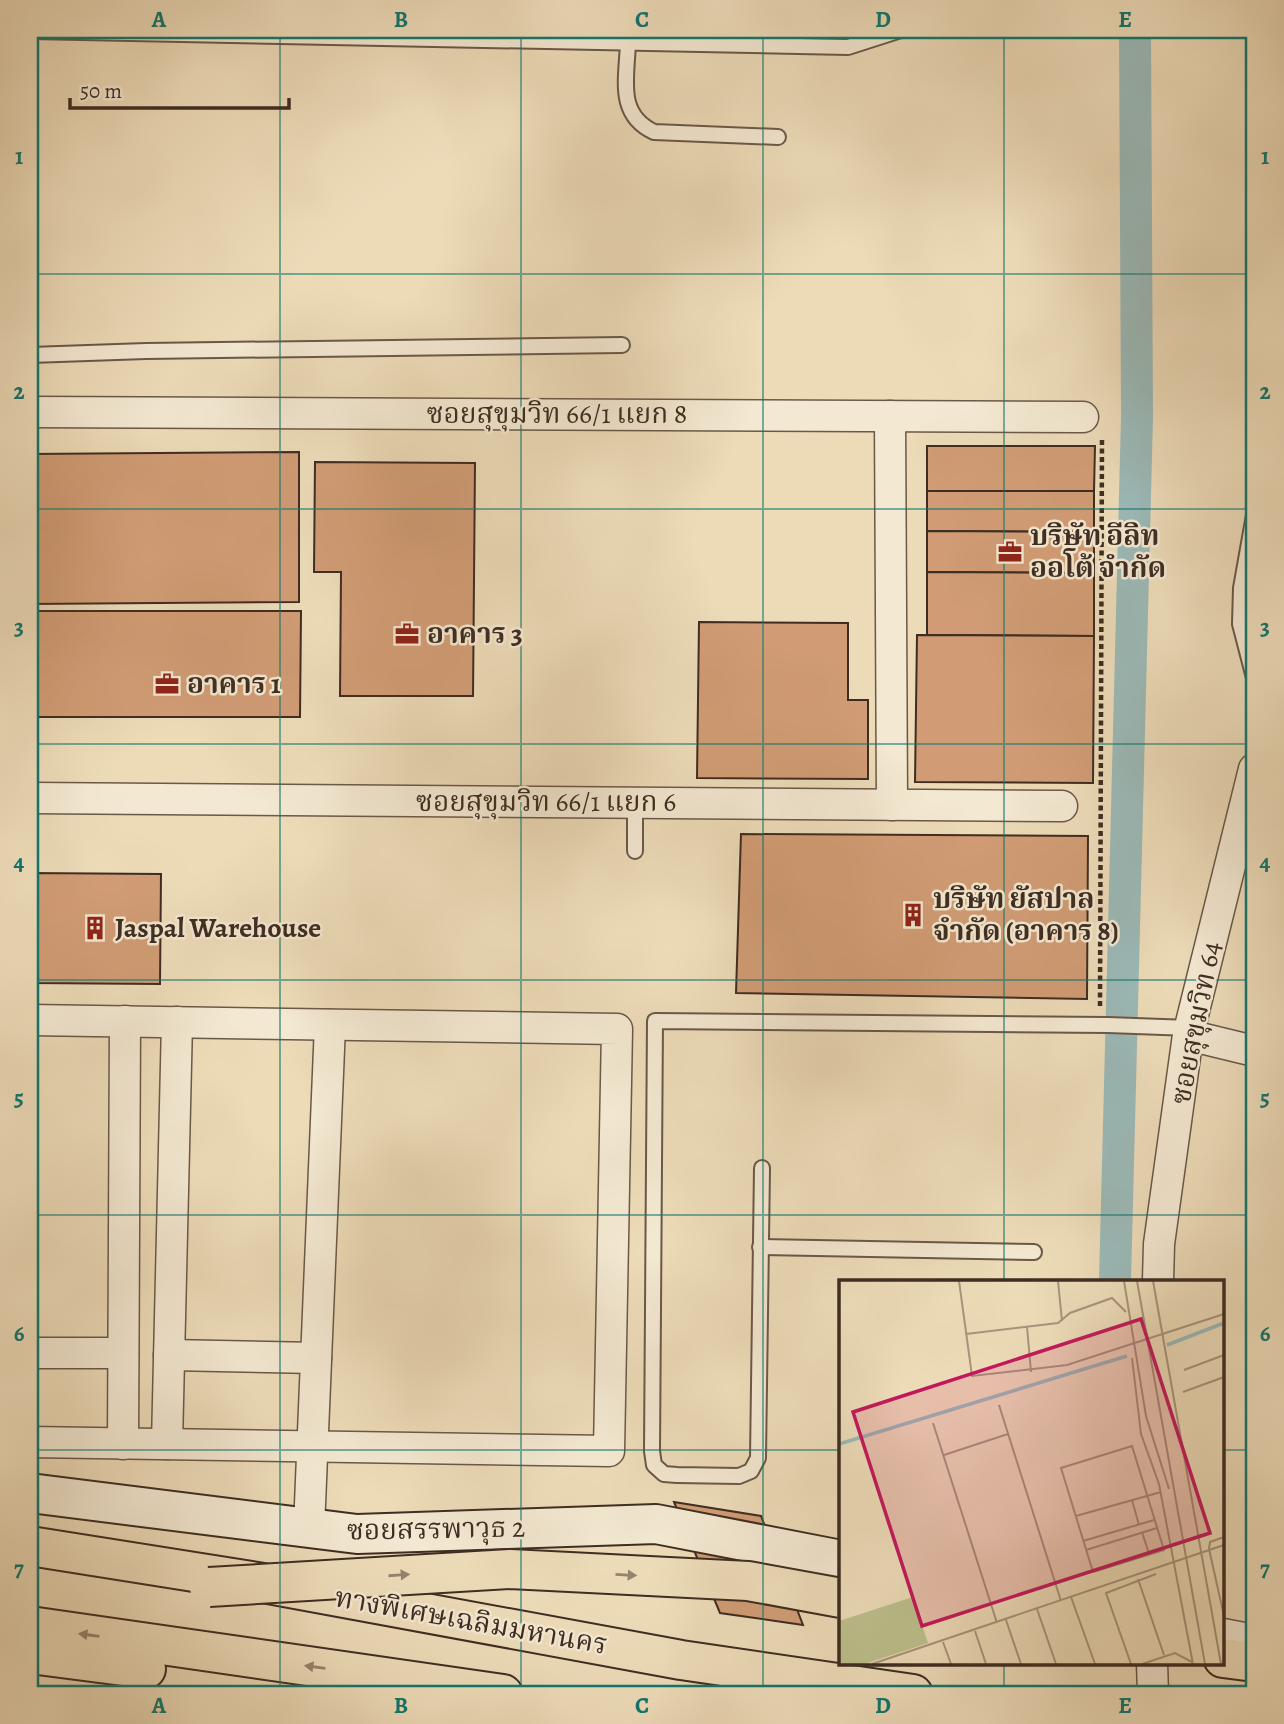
<svg xmlns="http://www.w3.org/2000/svg" width="1284" height="1724" viewBox="0 0 1284 1724" font-family="Alegreya,'Noto Serif Thai',serif">
<rect width="100%" height="100%" fill="#eddbb8"/>
<filter id="stains"><feTurbulence type="fractalNoise" baseFrequency=".00286" numOctaves="4"/><feColorMatrix values="0 0 0 0 .2 0 0 0 0 .09 0 0 0 0 .02 0 0 0 .5 -.17"/></filter>
<radialGradient id="worn" r=".72"><stop offset=".6" stop-color="#630" stop-opacity="0"/><stop offset="1" stop-color="#630" stop-opacity=".3"/></radialGradient>
<g fill="none" stroke-linecap="round" stroke-linejoin="round">
<polyline stroke="#9bb9b7" stroke-width="32" points="1115,1281 1137,417 1135,30"/>
</g>
<g fill="#d19c75" stroke="#3e2d22" stroke-width="2">
<polygon points="927,446 1095,446 1094,491 927,491"/>
<polygon points="299,452 299,602 30,604 30,454"/>
<polygon points="315,462 475,463 473,696 340,696 341,572 314,572"/>
<polygon points="927,491 1094,491 1094,532 927,531"/>
<polygon points="927,531 1094,532 1094,573 927,572"/>
<polygon points="927,572 1094,573 1094,636 927,635"/>
<rect x="30" y="611" width="5" height="41"/>
<polygon points="35,611 301,611 300,717 34,717"/>
<polygon points="699,622 848,623 848,700 868,700 868,779 697,778"/>
<polygon points="917,635 1094,636 1093,783 915,782"/>
<polygon points="741,834 1088,836 1087,999 736,993"/>
<polygon points="30,873 161,874 160,984 30,983"/>
<polygon points="674,1502 761,1516 803,1625 720,1613"/>
</g>
<g fill="none" stroke-linecap="round" stroke-linejoin="round">
<g stroke="#6a5848" stroke-width="18">
<g id="lane">
<polyline points="30,31 848,47 901,30"/>
<path d="M 628,42 C 627,78 616,114 654,132 L 778,137"/>
<polyline points="30,355 146,351 622,345"/>
<polyline points="1254,515 1241,588 1240,624 1254,678"/>
<polyline points="635,851 635,802"/>
<polyline points="762,1168 758,1458 751,1471 739,1476 677,1475 664,1474 654,1465 652,1451 655,1021 1108,1025 1190,1028"/>
<polyline points="760,1247 1034,1252"/>
</g>
</g>
<g stroke="#6a5848" stroke-width="33">
<g id="street">
<polyline points="30,412 1083,417"/>
<polyline points="890,416 892,805"/>
<polyline points="30,798 1062,806"/>
<polyline points="30,1020 617,1029 609,1451 30,1442"/>
<polyline points="1188,1035 1254,1051"/>
<polyline points="1158,1281 1159,1244 1188,1035 1254,769"/>
<polyline points="30,1353 123,1353"/>
<polyline points="169,1355 316,1358"/>
<polyline points="123,1444 125,1021"/>
<polyline points="167,1444 177,1022"/>
<polyline points="309,1528 330,1025"/>
<polyline points="1223,1634 1254,1640"/>
<polyline points="1152,1663 1153,1694"/>
</g>
</g>
<g stroke="#3e2d22" stroke-width="42">
<polyline id="secondary" points="30,1493 357,1534 656,1524 841,1560"/>
</g>
<g stroke="#3e2d22" stroke-width="42">
<g id="highway">
<polyline points="30,1546 257,1582 681,1660 913,1694"/>
<polyline points="30,1626 503,1694"/>
<polyline points="30,1654 146,1669"/>
<polyline points="1223,1658 1254,1662"/>
</g>
</g>
<polyline stroke="#3e2d22" stroke-width="4.5" stroke-dasharray="5 3.5" stroke-linecap="butt" points="1100,1006 1102,438"/>
<use href="#lane" stroke="#f3e8d1" stroke-width="14"/>
<use href="#street" stroke="#f3e8d1" stroke-width="30"/>
<use href="#secondary" stroke="#f3e8d1" stroke-width="38"/>
<use href="#highway" stroke="#eddbb8" stroke-width="38"/>
<g stroke="#3e2d22" stroke-width="42" stroke-linecap="butt">
<polyline id="highway-bridge" points="209,1587 510,1569 748,1581 841,1598"/>
</g>
<use href="#highway-bridge" stroke="#eddbb8" stroke-width="38"/>
</g>
<defs><path id="oneway-solid" d="M-6-.8H1V-3.2L6.5 0L1 3.2V.8H-6Z" transform="scale(1.75)"/></defs>
<g fill="#96846d">
<use href="#oneway-solid" transform="translate(399 1575) rotate(-4)"/>
<use href="#oneway-solid" transform="translate(626 1575) rotate(3)"/>
<use href="#oneway-solid" transform="translate(89 1635) rotate(-172)"/>
<use href="#oneway-solid" transform="translate(315 1667) rotate(-172)"/>
</g>
<path fill="none" stroke="#0f766e" stroke-width="2" stroke-opacity="0.55" d="M 280,30 L 280,1694M 521,30 L 521,1694M 763,30 L 763,1694M 1004,30 L 1004,1281M 30,274 L 1254,274M 30,509 L 1254,509M 30,744 L 1254,744M 30,980 L 1254,980M 30,1215 L 1254,1215M 30,1450 L 841,1450M 1223,1450 L 1254,1450M 1004,1663 L 1004,1694"/>
<defs>
<g id="office-bare" transform="scale(1.89)"><path d="M-6-3h4V-5.5h4V-3h4V5H-6ZM-1-4.5V-3h2v-1.5ZM-6 0V1H6V0Z" fill="#8f2418" stroke="#f3e8d1" stroke-width="2.5" paint-order="stroke"/></g>
<g id="building-bare" transform="scale(1.89)"><path d="M-4-6H4V6H1V3H-1V6H-4ZM-2.5-4.3h1.7v1.8h-1.7ZM.8-4.3h1.7v1.8H.8ZM-2.5-1h1.7V.8h-1.7ZM.8-1h1.7V.8H.8Z" fill="#8f2418" stroke="#f3e8d1" stroke-width="2.5" paint-order="stroke"/></g>
</defs>
<g fill-rule="evenodd">
<use href="#office-bare" x="1010" y="552"/>
<use href="#office-bare" x="407" y="634"/>
<use href="#office-bare" x="167" y="684"/>
<use href="#building-bare" x="913" y="915"/>
<use href="#building-bare" x="95" y="928"/>
</g>
<g text-anchor="middle" dominant-baseline="central" stroke-width="5" stroke-linejoin="round" paint-order="stroke">
<g font-size="28" fill="#3e2d22" stroke="#f3e8d1">
<text x="557" y="414">ซอยสุขุมวิท 66/1 แยก 8</text>
<text x="546" y="802">ซอยสุขุมวิท 66/1 แยก 6</text>
<text transform="translate(1196 1023) rotate(-79)">ซอยสุขุมวิท 64</text>
<text transform="translate(436 1529) rotate(-1)">ซอยสรรพาวุธ 2</text>
<text transform="translate(471 1621) rotate(10)">ทางพิเศษเฉลิมมหานคร</text>
</g>
<g font-size="28" font-weight="bold" fill="#3e2d22" stroke="#f3e8d1" text-anchor="start">
<text x="1030" y="536">บริษัท อีลิท<tspan x="1030" dy="32">ออโต้ จำกัด</tspan></text>
<text x="427" y="634">อาคาร 3</text>
<text x="187" y="684">อาคาร 1</text>
<text x="933" y="899">บริษัท ยัสปาล<tspan x="933" dy="32">จำกัด (อาคาร 8)</tspan></text>
<text x="115" y="928">Jaspal Warehouse</text>
</g>
</g>
<g transform="translate(839 1280)">
<rect width="385" height="385" fill="#eddbb8"/>
<path d="M 74,317 L 89,363 L 26,384 L 0,384 L 0,341 Z" fill="#bcbf8c"/>
<path fill="none" stroke="#9bb9b7" stroke-width="3.5" d="M 328,65 L 385,43M 0,164 L 288,76"/>
<path fill="none" stroke="#a7957c" stroke-width="2" d="M 120,1 L 133,96 L 228,85 L 385,34M 219,1 L 223,41M 285,1 L 307,136 L 330,209M 298,1 L 366,384M 314,1 L 382,384M 188,47 L 192,92M 127,54 L 219,43 L 231,33 L 273,18 L 287,32M 293,78 L 302,154 L 320,204 L 354,384M 345,90 L 385,75M 344,112 L 385,97M 160,125 L 222,321M 94,143 L 158,343M 293,166 L 325,270 L 254,292 L 222,188 ZM 105,175 L 169,154M 293,220 L 300,245M 237,236 L 322,212M 303,252 L 310,274M 385,257 L 371,262 L 370,269 L 385,336M 244,261 L 315,240M 247,270 L 318,248M 299,299 L 325,375M 232,317 L 256,384M 198,329 L 217,384M 167,340 L 182,384M 136,351 L 147,384M 104,362 L 112,384M 33,384 L 385,265M 292,384 L 267,313 L 317,294M 303,384 L 336,373 L 353,382"/>
<path fill="#c2185b" fill-opacity="0.15" stroke="#c2185b" stroke-width="3.5" d="M 302,39 L 371,253 L 83,346 L 14,132 Z"/>
<rect width="385" height="385" fill="none" stroke="#3e2d22" stroke-width="3.5"/>
</g>
<rect width="1284" height="1724" fill="none" stroke="#eddbb8" stroke-width="77"/>
<path d="M70 98v10h219v-10" fill="none" stroke="#3e2d22" stroke-width="3.5"/>
<text x="80" y="98" font-size="21" fill="#3e2d22" stroke="#f3e8d1" stroke-width="5" paint-order="stroke">50 m</text>
<rect x="38" y="38" width="1208" height="1648" fill="none" stroke="#0f766e" stroke-width="2.5"/>
<g font-size="23" text-anchor="middle" font-weight="bold" fill="#0f766e">
<text x="159" y="27">A</text>
<text x="401" y="27">B</text>
<text x="642" y="27">C</text>
<text x="883" y="27">D</text>
<text x="1125" y="27">E</text>
<text x="19" y="164">1</text>
<text x="1265" y="164">1</text>
<text x="19" y="399">2</text>
<text x="1265" y="399">2</text>
<text x="19" y="635">3</text>
<text x="1265" y="635">3</text>
<text x="19" y="870">4</text>
<text x="1265" y="870">4</text>
<text x="19" y="1105">5</text>
<text x="1265" y="1105">5</text>
<text x="19" y="1341">6</text>
<text x="1265" y="1341">6</text>
<text x="19" y="1576">7</text>
<text x="1265" y="1576">7</text>
<text x="159" y="1713">A</text>
<text x="401" y="1713">B</text>
<text x="642" y="1713">C</text>
<text x="883" y="1713">D</text>
<text x="1125" y="1713">E</text>
</g>
<rect width="100%" height="100%" filter="url(#stains)"/>
<rect width="100%" height="100%" fill="url(#worn)"/>
</svg>
